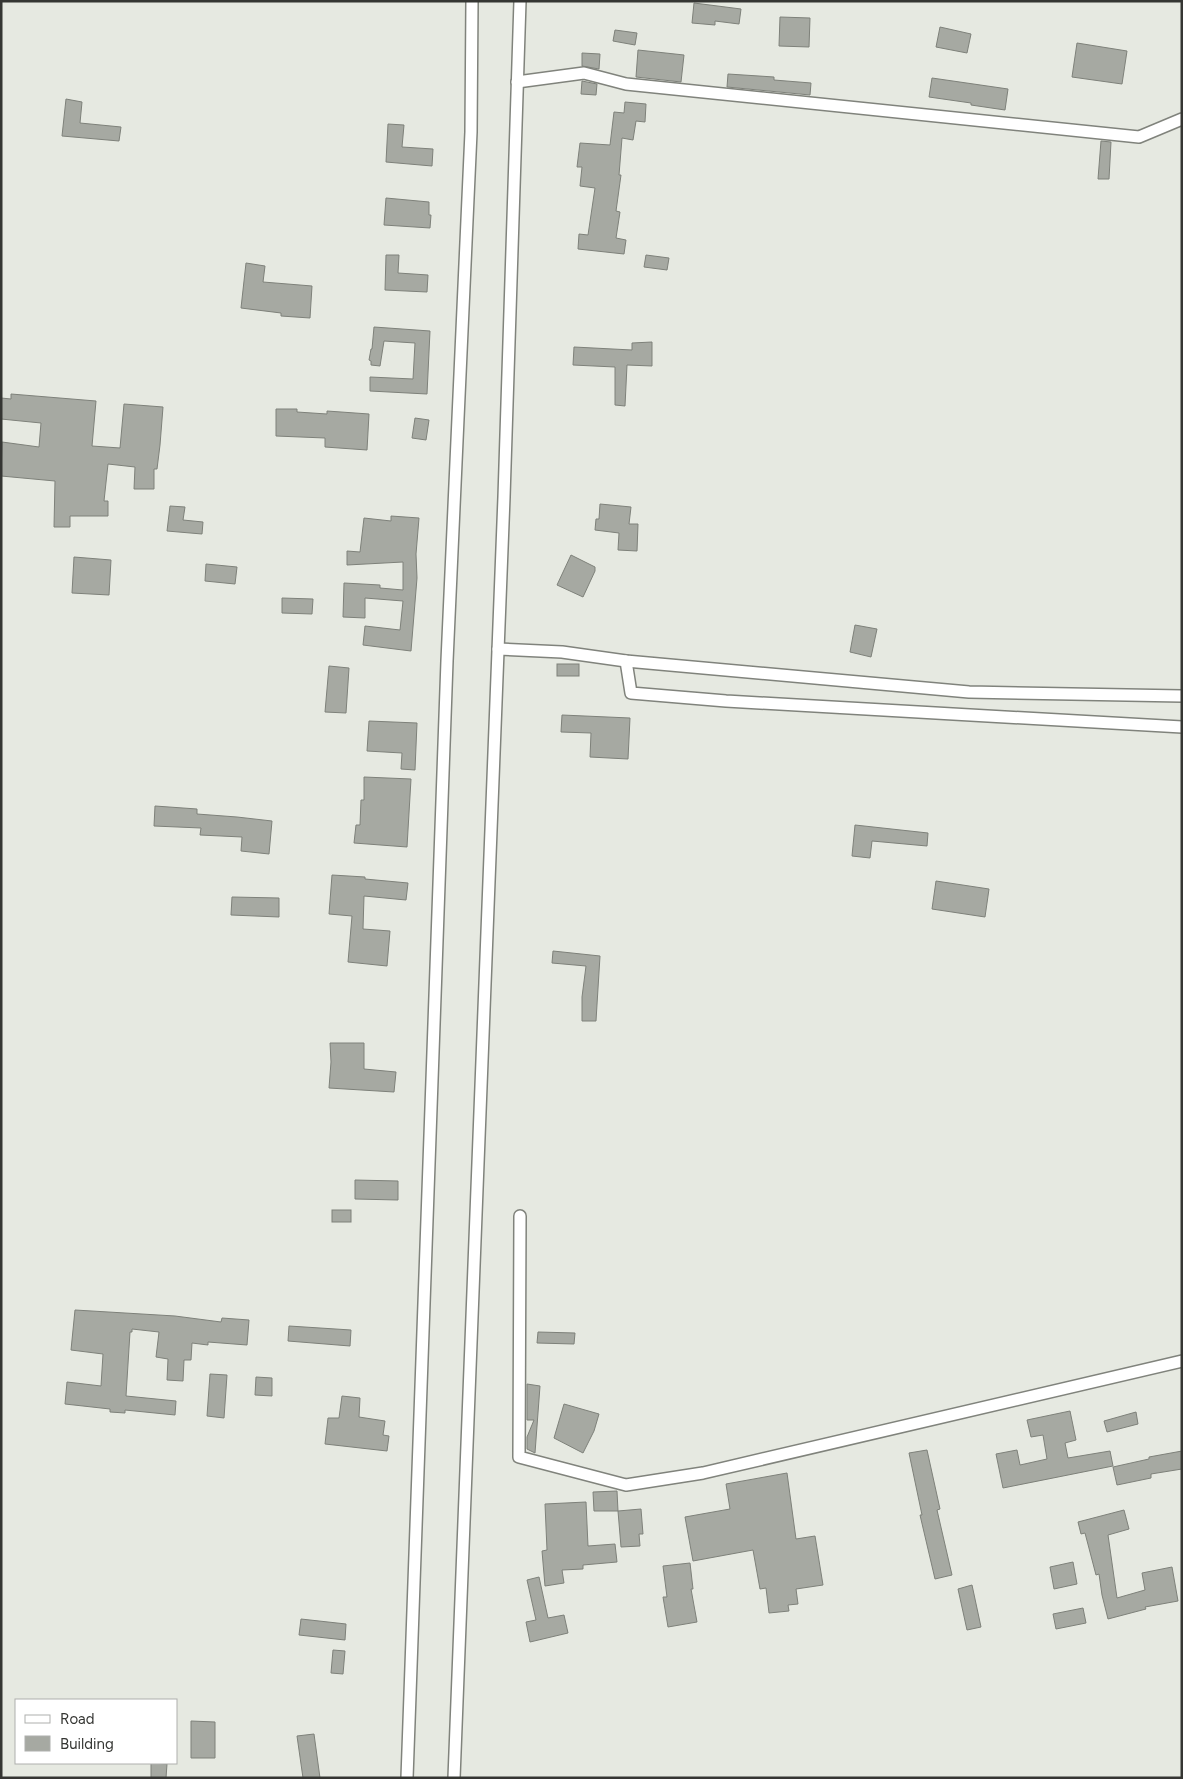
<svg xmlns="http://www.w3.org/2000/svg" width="1183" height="1779" viewBox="0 0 1183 1779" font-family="Figtree,sans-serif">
<rect width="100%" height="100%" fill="#e6e9e1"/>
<g fill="#a6a9a2" stroke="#7e817a">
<polygon points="694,3 741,9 739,24 715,21 715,25 692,23"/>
<polygon points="780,17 810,18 809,47 779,46"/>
<polygon points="940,27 971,34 967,53 936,47"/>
<polygon points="615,30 637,33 635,45 613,41"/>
<polygon points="1077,43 1127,51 1122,84 1072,77"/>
<polygon points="638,50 684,55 681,82 636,77"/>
<polygon points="582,53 600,54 599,69 582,66"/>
<polygon points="728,74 774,77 774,80 811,83 810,95 727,87"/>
<polygon points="932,78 1008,89 1005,110 971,105 971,103 929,97"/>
<polygon points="582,81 597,84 596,95 581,94"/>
<polygon points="66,99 82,102 80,123 121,127 119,141 62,136"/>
<polygon points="625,102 646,104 645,122 636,121 633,140 622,138 619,175 621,175 616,211 620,212 616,238 626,240 624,254 578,249 579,234 588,235 595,188 580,186 582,167 577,167 580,143 610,145 614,112 624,113"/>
<polygon points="388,124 404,125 402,147 433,149 432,166 386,162"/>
<polygon points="1101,141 1111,142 1109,179 1098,179"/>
<polygon points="386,198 429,202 429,215 431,215 430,228 384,225"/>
<polygon points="386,255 399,255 398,273 428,275 427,292 385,290"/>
<polygon points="646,255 669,258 667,270 644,267"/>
<polygon points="246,263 265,266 263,282 312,286 310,318 281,316 281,313 241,308"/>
<polygon points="374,327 430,331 427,394 370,391 370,377 413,379 415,343 384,341 380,366 371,365 371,361 369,360 371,349 372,349"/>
<polygon points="652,342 652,366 627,365 625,406 615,405 615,367 573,365 574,347 632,350 632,343"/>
<polygon points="11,394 96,401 92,446 120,448 124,404 163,407 160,445 157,469 154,469 154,489 134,489 135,467 108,464 104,501 108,501 108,516 70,516 70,527 54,527 55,481 1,476 2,442 39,447 41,423 1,419 1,398 11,399"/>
<polygon points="276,409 297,409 297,412 327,414 327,411 369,414 367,450 325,447 325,438 276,436"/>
<polygon points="415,418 429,420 426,440 412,438"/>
<polygon points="600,504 631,507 629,524 638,524 637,551 618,550 619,533 595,530 596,519 599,519"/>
<polygon points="170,506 185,507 183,520 203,522 202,534 167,531"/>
<polygon points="391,516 419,518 416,554 417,578 411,651 363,645 365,626 400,630 403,601 365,598 365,618 343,617 344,583 380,585 380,588 403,590 403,562 347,565 347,551 360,552 364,518 391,521"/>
<polygon points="571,555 595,567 595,571 583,597 557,585"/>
<polygon points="74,557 111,560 109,595 72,593"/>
<polygon points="206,564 237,567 235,584 205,581"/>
<polygon points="282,598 313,599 312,614 282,613"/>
<polygon points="855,625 877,629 871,657 850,652"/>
<rect x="557" y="664" width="22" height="12"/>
<polygon points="329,666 349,668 346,713 325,712"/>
<polygon points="562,715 630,718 628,759 590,757 591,733 561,732"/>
<polygon points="369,721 417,723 415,770 401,769 402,753 367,751"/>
<polygon points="364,777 411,779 407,847 354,843 356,825 360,825 361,800 364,800"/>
<polygon points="155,806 197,809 197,814 237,817 272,821 269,854 241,851 242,837 200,835 201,828 154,826"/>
<polygon points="855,825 928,833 927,846 872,841 870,858 852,856"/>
<polygon points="332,875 365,877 365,879 408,883 406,900 364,896 363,929 390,931 387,966 348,962 352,916 329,914"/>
<polygon points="936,881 989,889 985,917 932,909"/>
<polygon points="232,897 279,898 279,917 231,915"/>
<polygon points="553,951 600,956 596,1021 582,1021 582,997 586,966 552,963"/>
<polygon points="330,1043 364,1043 364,1069 396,1072 394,1092 329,1088 331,1062"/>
<polygon points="355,1180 398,1181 398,1200 355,1199"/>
<rect x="332" y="1210" width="19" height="12"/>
<polygon points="75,1310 175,1316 221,1322 222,1318 249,1320 247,1345 208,1342 208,1345 192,1343 191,1360 184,1360 183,1381 167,1380 168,1359 156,1357 159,1332 132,1329 132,1332 130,1332 126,1396 176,1401 175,1415 125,1410 125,1413 110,1412 110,1409 65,1404 67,1382 101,1386 103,1354 71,1350"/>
<polygon points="289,1326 351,1330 350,1346 288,1341"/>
<polygon points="538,1332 575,1333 574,1344 537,1343"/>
<polygon points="210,1374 227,1375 224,1418 207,1416"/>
<polygon points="256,1377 272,1378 272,1396 255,1395"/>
<polygon points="527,1384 540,1386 535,1453 527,1449 527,1437 534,1420 527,1420"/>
<polygon points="342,1396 360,1398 359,1417 385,1421 383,1435 389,1436 387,1451 325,1444 328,1418 339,1418"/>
<polygon points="564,1404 599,1414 594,1431 583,1453 554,1438"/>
<polygon points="1070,1411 1076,1440 1065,1443 1068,1458 1110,1451 1113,1466 1003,1488 996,1454 1017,1450 1020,1465 1047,1459 1043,1435 1031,1437 1027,1420"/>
<polygon points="1136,1412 1138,1424 1107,1432 1104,1421"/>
<polygon points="927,1450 940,1509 937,1510 952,1575 935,1579 920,1515 922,1515 909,1453"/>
<polygon points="1182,1451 1182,1469 1151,1474 1151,1478 1117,1485 1113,1467 1149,1459 1149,1457"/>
<polygon points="787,1473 796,1539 815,1536 823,1585 796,1589 798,1604 788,1605 789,1611 769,1613 766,1588 760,1589 753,1550 693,1561 685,1517 730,1509 726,1484"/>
<polygon points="617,1491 618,1511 594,1511 593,1492"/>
<polygon points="586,1502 588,1546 615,1544 617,1562 583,1565 583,1569 562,1570 564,1583 545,1586 542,1551 547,1550 545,1504"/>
<polygon points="641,1509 643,1534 639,1534 640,1546 621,1547 618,1511"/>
<polygon points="1124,1510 1129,1529 1108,1535 1117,1598 1145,1590 1142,1573 1172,1567 1178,1601 1145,1607 1146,1609 1108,1619 1102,1595 1099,1574 1096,1575 1085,1533 1081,1534 1078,1522"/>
<polygon points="1073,1562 1077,1584 1054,1589 1050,1567"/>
<polygon points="690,1563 693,1589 691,1589 697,1622 668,1627 663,1597 667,1597 663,1566"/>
<polygon points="539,1577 548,1618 564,1615 568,1633 530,1642 526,1622 536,1620 527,1580"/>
<polygon points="972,1585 981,1627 967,1630 958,1589"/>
<polygon points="1083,1608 1086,1623 1056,1629 1053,1614"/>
<polygon points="301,1619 346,1624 345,1640 299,1635"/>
<polygon points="333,1650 345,1651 343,1674 331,1673"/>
<polygon points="191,1721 215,1722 215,1758 191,1758"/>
<polygon points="314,1734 320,1778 303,1778 297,1736"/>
<polygon points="151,1763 167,1764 166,1778 151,1778"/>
</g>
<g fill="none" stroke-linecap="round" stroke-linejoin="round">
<g stroke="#80837c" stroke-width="14">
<g id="street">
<polyline points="517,82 584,73 626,84 1139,137 1182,119"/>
<polyline points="498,649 562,652 626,661 969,692 1182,696"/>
<polyline points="626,661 631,693 726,701 1182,727"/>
<polyline points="520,1216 519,1457 626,1485 703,1473 1182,1361"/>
<polyline points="407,1778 447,661 471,132 472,1"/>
<polyline points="454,1778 504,497 520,1"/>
</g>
</g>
<use href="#street" stroke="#fff" stroke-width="11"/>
</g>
<rect width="1183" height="1779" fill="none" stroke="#353633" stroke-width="5"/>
<rect x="15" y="1699" width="162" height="65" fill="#ffffff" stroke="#aeafad"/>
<rect x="25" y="1715" width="25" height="8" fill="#ffffff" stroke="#aeafad"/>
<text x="60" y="1724" font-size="15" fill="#353633">Road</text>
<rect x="25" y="1736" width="25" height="15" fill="#a6a9a2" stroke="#aeafad"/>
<text x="60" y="1749" font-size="15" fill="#353633">Building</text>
</svg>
